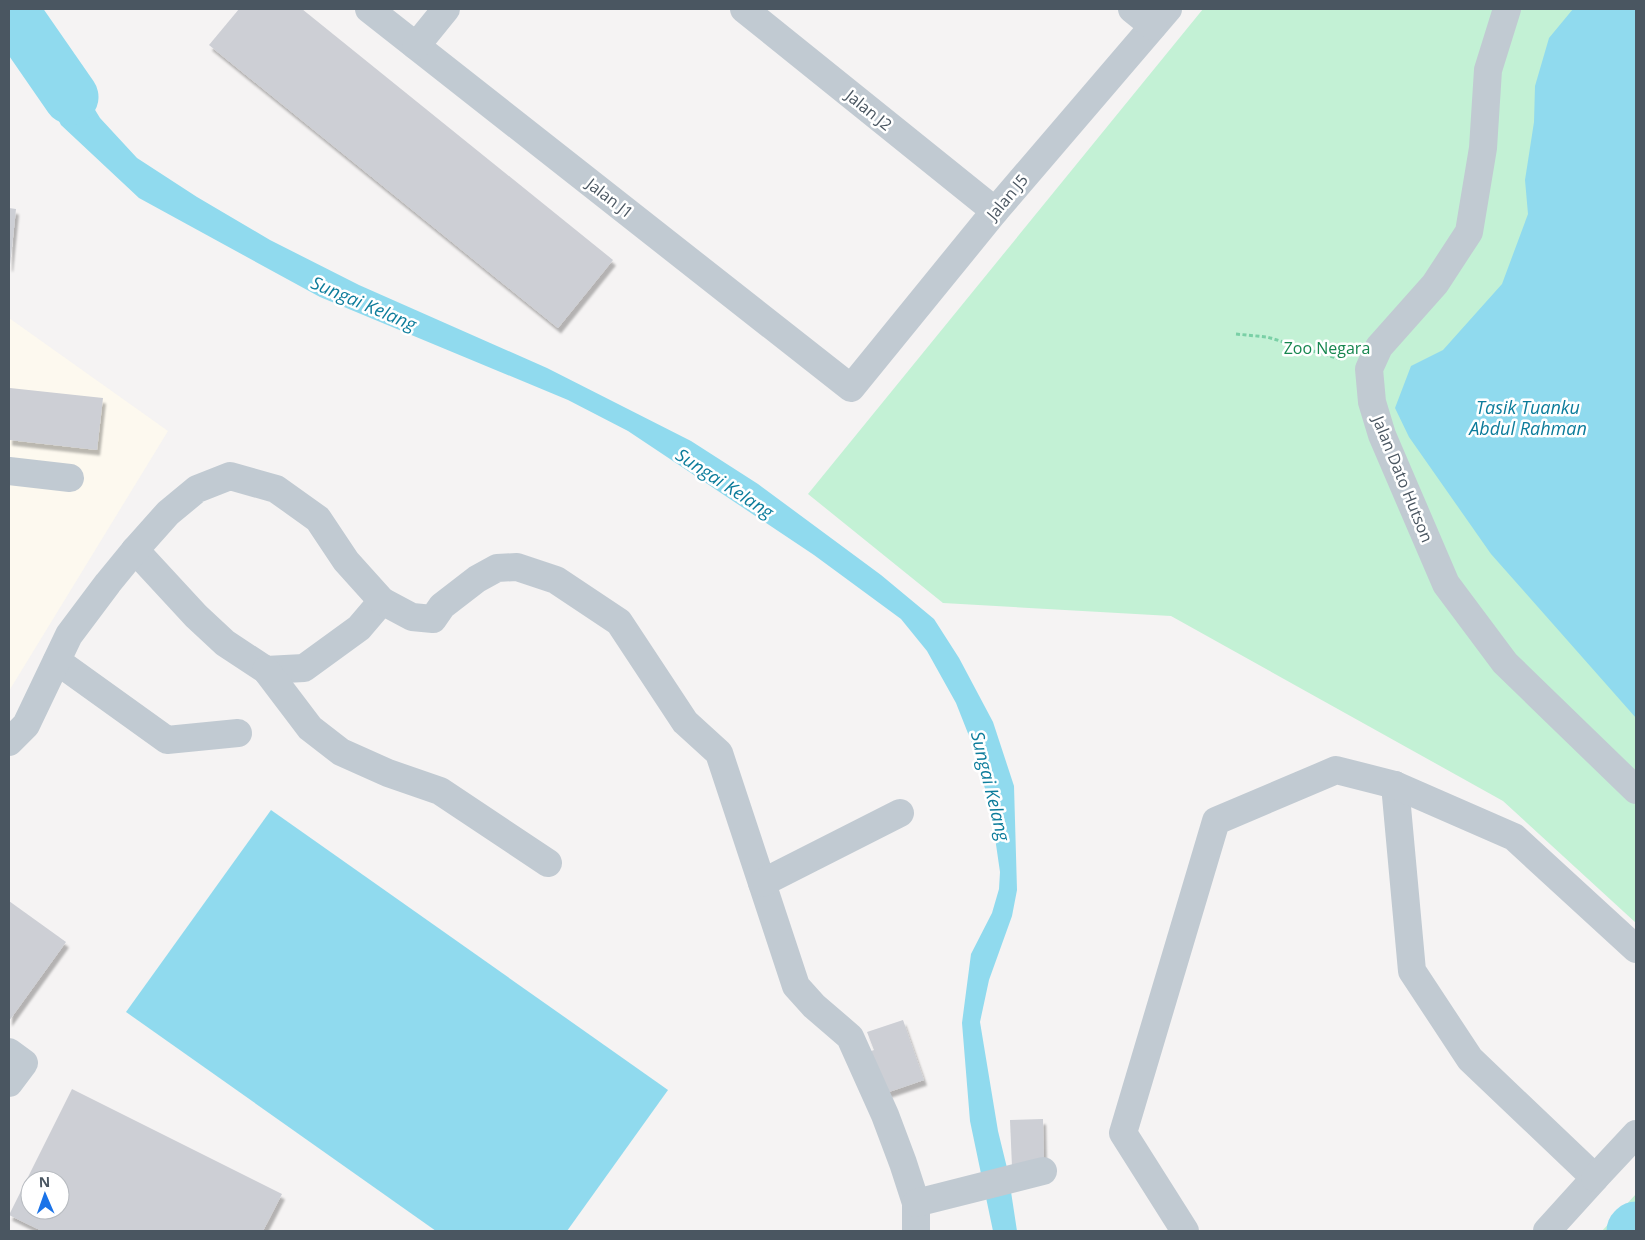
<svg xmlns="http://www.w3.org/2000/svg" width="1645" height="1240" viewBox="0 0 1645 1240" font-family="'Open Sans',sans-serif">
<defs>
<filter id="shadow"><feDropShadow dx="3" dy="5.5" stdDeviation="1" flood-color="#0004"/></filter>
</defs>
<rect width="100%" height="100%" fill="#f5f3f3"/>
<polygon fill="#fdf9ef" points="9,318 168,431 9,691"/>
<g fill="#c3f1d5">
<polygon points="1203,9 1636,9 1636,923 1503,801 1171,616 943,603 808,494"/>
<polygon points="1636,1194 1636,1231 1602,1231"/>
</g>
<g fill="#90daee">
<polygon points="1573,9 1636,9 1636,718 1491,554 1409,437 1395,408 1411,366 1443,350 1502,284 1528,214 1525,180 1534,122 1535,86 1549,38"/>
<polygon points="35,28 64,59 100,118 137,158 197,197 270,240 359,285 547,368 691,441 758,484 881,575 934,619 959,658 993,722 1014,786 1017,890 1012,916 989,980 980,1022 998,1131 1008,1172 1017,1231 993,1231 970,1121 962,1023 971,954 992,913 999,889 1000,872 991,810 973,746 956,703 927,651 901,619 814,555 628,431 568,400 320,297 139,198 61,125 18,43"/>
<polygon points="271,810 668,1090 567,1231 436,1231 126,1012"/>
</g>
<g fill="none" stroke-linecap="round" stroke-linejoin="round">
<g stroke="#90daee" stroke-width="55">
<polyline points="10,9 71,97"/>
<polyline points="1634,1231 1636,1229"/>
</g>
</g>
<g fill="#cdcfd5" fill-rule="evenodd" filter="url(#shadow)">
<polygon points="239,9 302,9 613,260 558,328 209,45"/>
<polygon points="9,208 16,209 10,266 9,266"/>
<polygon points="10,388 103,398 97,450 9,440"/>
<polygon points="9,901 66,942 9,1021"/>
<polygon points="903,1020 924,1080 880,1095 866,1053 874,1050 867,1032"/>
<path d="M 72,1089 L 282,1194 L 263,1231 L 42,1231 L 9,1215 ZM 30,1180 L 60,1180 L 60,1210 L 30,1210 Z"/>
<polygon points="1043,1119 1044,1166 1012,1167 1010,1120"/>
</g>
<g fill="none" stroke-linecap="round" stroke-linejoin="round">
<polyline stroke="#7ad0a6" stroke-width="3" stroke-dasharray="4 2.5" stroke-linecap="butt" points="1236,334 1267,337 1343,360"/>
<g stroke="#c1cad2" stroke-width="28">
<polyline points="369,9 851,388 995,211 1168,9"/>
<polyline points="744,9 995,211"/>
<polyline points="1132,9 1153,26"/>
<polyline points="1507,9 1488,70 1483,148 1469,232 1435,284 1379,347 1369,369 1372,402 1382,435 1446,584 1505,663 1636,790"/>
<polyline points="416,46 446,9"/>
<polyline points="9,471 70,478"/>
<polyline points="135,550 196,616 225,643 266,670 304,668 359,628 382,601"/>
<polyline points="57,661 167,740 238,733"/>
<polyline points="266,670 310,728 341,752 388,773 440,791 548,863"/>
<polyline points="9,742 26,725 69,635 108,583 135,550 168,513 197,489 230,476 276,489 318,519 346,561 382,601 412,617 433,619 442,606 477,579 497,568 517,567 556,580 619,622 685,722 719,753 796,986 814,1006 850,1037 885,1115 903,1163 916,1203 916,1231"/>
<polyline points="1395,785 1412,971 1470,1059 1595,1178 1547,1231"/>
<polyline points="762,883 900,813"/>
<polyline points="9,1052 24,1063 9,1083"/>
<polyline points="1595,1178 1636,1134"/>
<polyline points="916,1203 1043,1171"/>
<polyline points="1185,1231 1123,1133 1216,821 1336,770 1395,785 1514,837 1636,949"/>
</g>
</g>
<g text-anchor="middle" dominant-baseline="central" stroke-width="5" stroke-linejoin="round" paint-order="stroke">
<g font-size="16" fill="#4a5661" stroke="#fff">
<text transform="translate(869 110) rotate(39)">Jalan J2</text>
<text transform="translate(1007 197) rotate(-50)">Jalan J5</text>
<text transform="translate(610 198) rotate(38)">Jalan J1</text>
<text transform="translate(1403 479) rotate(68)">Jalan Dato Hutson</text>
</g>
<g font-size="16" fill="#17864f" stroke="#fff">
<text x="1327" y="348">Zoo Negara</text>
</g>
<g font-size="18" font-style="italic" fill="#0c7c9b" stroke="#fff">
<text transform="translate(364 303) rotate(23)">Sungai Kelang</text>
<text x="1528" y="407">Tasik Tuanku<tspan x="1528" dy="21">Abdul Rahman</tspan></text>
<text transform="translate(725 483) rotate(33)">Sungai Kelang</text>
<text transform="translate(991 786) rotate(76)">Sungai Kelang</text>
</g>
</g>
<rect width="1645" height="1240" fill="none" stroke="#4a5661" stroke-width="20"/>
<g transform="translate(45 1195) rotate(358)"><circle r="24" fill="#ffffff" stroke="#b7bbc0"/>
<path d="M0-4L9 19L0 12L-9 19Z" fill="#1a73e8"/>
<text y="-8" font-size="14" font-weight="bold" text-anchor="middle" fill="#4a5661">N</text>
</g>
</svg>
